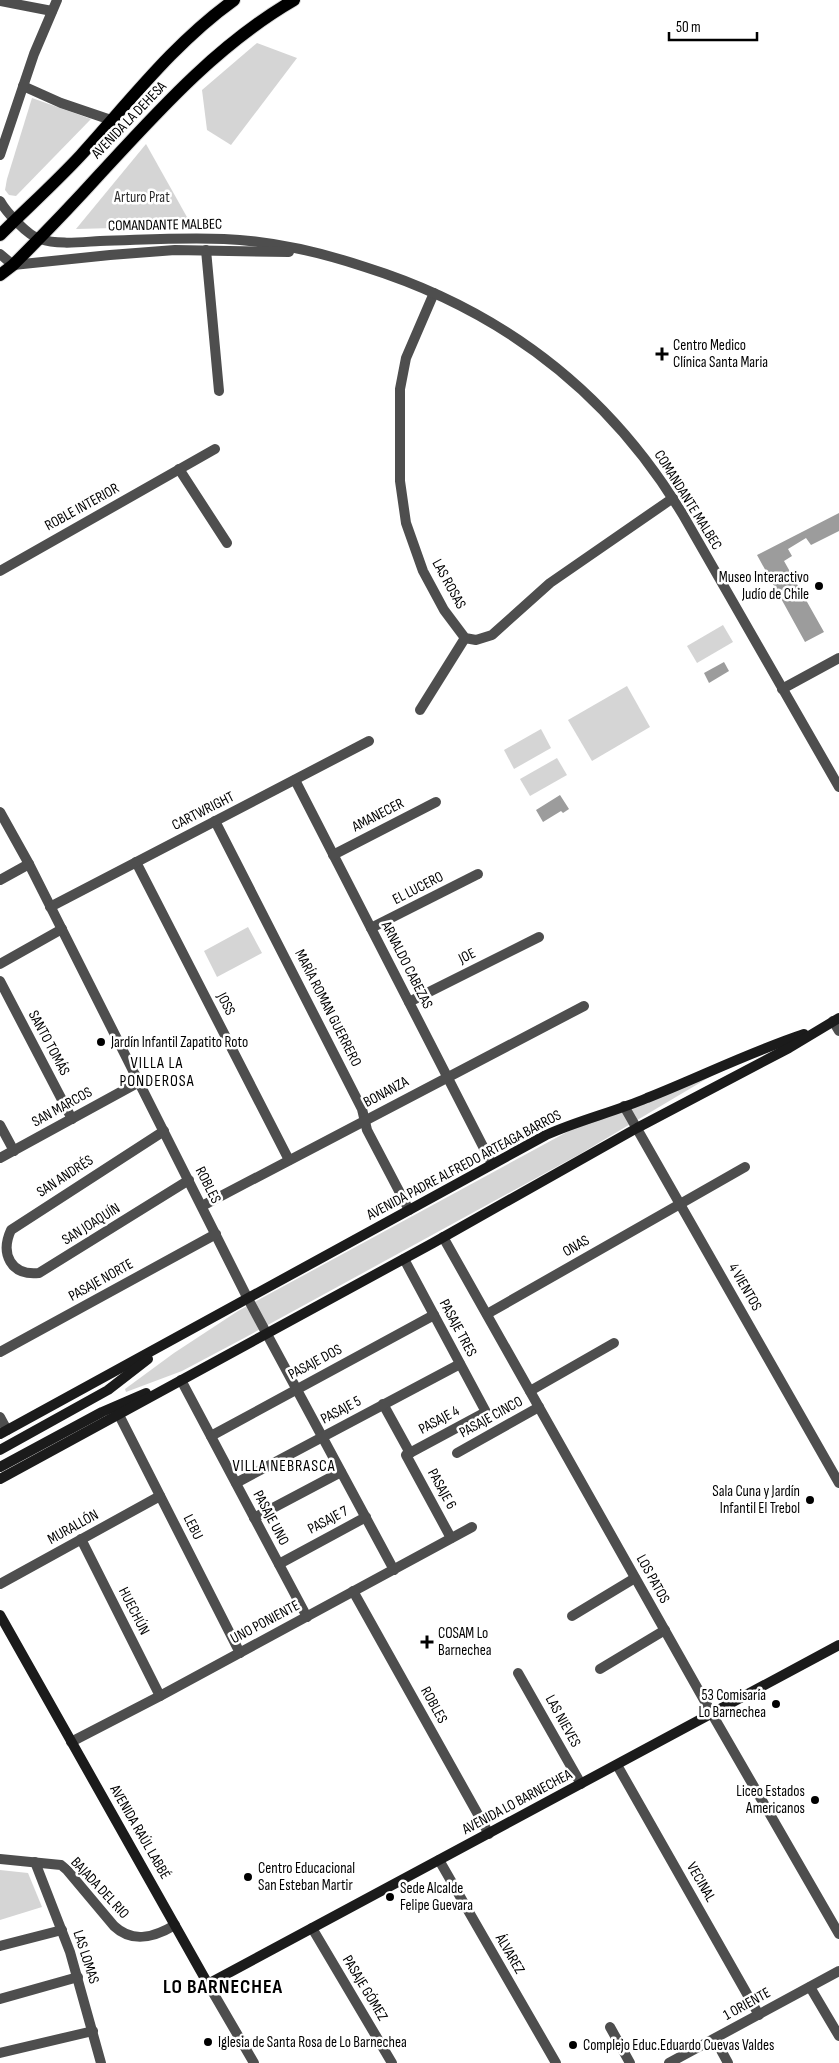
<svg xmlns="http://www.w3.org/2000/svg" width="839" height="2063" viewBox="0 0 839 2063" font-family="'Sofia Sans Condensed',sans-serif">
<rect width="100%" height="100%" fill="#fff"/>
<g fill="#d5d5d5">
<polygon points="257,43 297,58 231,145 207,130 202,90"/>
<polygon points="32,98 91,119 16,196 9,195 5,190 7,179"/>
<polygon points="146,144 192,226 76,229"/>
<polygon points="723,625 733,642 697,663 687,646"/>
<polygon points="627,686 650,727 592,761 568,720"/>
<polygon points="541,729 551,748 514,769 504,750"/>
<polygon points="557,758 567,775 530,796 520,779"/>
<polygon points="248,927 262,953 217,977 204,951"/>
<polygon points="713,1075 580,1154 246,1337 182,1371 126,1392 125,1389 174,1353 238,1311 578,1126"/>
<polygon points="0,1870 28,1873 42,1907 0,1920"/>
</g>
<g fill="#9c9c9c">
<polygon points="839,513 839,531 811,545 806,538 788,549 792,556 784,561 824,632 805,642 757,555"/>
<polygon points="724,662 729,671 709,683 704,673"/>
<polygon points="560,795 569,809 563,813 561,811 543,822 536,810"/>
</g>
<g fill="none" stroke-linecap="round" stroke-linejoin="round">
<g stroke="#dbdbdb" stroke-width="14">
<g id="primary">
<path d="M 0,235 C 27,208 55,183 81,155 C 130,101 174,43 234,0"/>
<path d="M 0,275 L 13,265 C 43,235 72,205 100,174 C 159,110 218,44 294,0"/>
</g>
</g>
<g stroke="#4e4e4e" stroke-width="10">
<polyline points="0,1 52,11"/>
<polyline points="206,250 219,391"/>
<polyline points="434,293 406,358 400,389 400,481 406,523 423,571 444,610 465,638 476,640 492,635 550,583 673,498"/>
<polyline points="179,469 227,543"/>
<polyline points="0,571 215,449"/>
<polyline points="782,689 839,658"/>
<polyline points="420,710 465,638"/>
<polyline points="295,780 492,1164"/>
<polyline points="0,812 29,864 248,1299 394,1570"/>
<polyline points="215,821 362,1109 367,1130 409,1210"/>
<polyline points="333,855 436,802"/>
<polyline points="136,862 289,1160"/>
<polyline points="0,880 29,864"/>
<polyline points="50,907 369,741"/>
<polyline points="371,928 478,874"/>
<polyline points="0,964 62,929"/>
<polyline points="0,981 72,1119"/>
<polyline points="409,1002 539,937"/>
<polyline points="833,1021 839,1031"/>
<polyline points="624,1106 839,1483"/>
<polyline points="0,1125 14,1151"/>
<path d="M 164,1131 L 11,1230 C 0,1254 11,1276 39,1273 L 189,1180"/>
<polyline points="0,1158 139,1082"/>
<polyline points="202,1206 584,1006"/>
<polyline points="404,1259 486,1412 406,1455 451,1538"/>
<polyline points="487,1314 745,1167"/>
<polyline points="0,1352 216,1234"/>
<polyline points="181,1380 307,1617"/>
<polyline points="530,1391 614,1343"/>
<polyline points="383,1404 410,1453"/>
<polyline points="119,1415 240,1653"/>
<polyline points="0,1417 7,1430"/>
<polyline points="211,1436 434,1315"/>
<polyline points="457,1453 539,1407"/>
<polyline points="236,1483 460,1364"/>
<polyline points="254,1518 341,1472"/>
<polyline points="81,1539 160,1696"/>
<polyline points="279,1564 366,1517"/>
<polyline points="0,1584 160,1496"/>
<polyline points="353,1591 489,1834"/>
<polyline points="572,1616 635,1578"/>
<polyline points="600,1669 665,1630"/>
<polyline points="518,1673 581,1784"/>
<polyline points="712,1714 839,1934"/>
<polyline points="71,1742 160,1696 472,1527"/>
<polyline points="617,1765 759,2015"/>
<path d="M 0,1859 L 61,1865 L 67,1870 L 114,1926 C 133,1944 155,1937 175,1925"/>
<polyline points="439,1860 556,2063"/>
<polyline points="35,1862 70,1952 101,2063"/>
<polyline points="312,1928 392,2063"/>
<polyline points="0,1946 62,1930"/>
<polyline points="810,1987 839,2036"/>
<polyline points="0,1999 78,1977"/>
<polyline points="610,2027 630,2063"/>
<polyline points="715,2039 728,2063"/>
<polyline points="0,2053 93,2031"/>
<polyline points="669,2063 839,1971"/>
</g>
<g stroke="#4e4e4e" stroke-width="10">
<polyline points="23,86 61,103 111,120"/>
<polyline points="0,155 34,54 57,0"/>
<path d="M 0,201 C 6,212 28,236 40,239 C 58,245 81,242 100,241 C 141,240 183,237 224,239 C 273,241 320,252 365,267 C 502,310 609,392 683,515 L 839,787"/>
<polyline points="0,254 13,265 110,255 175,250 289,252"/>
<polyline points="443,1237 712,1714"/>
<polyline points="208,1984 254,2063"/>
</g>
<g stroke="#1b1b1b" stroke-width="10">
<path d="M 0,1434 L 546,1135 C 579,1120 614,1112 647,1098 C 700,1077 750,1052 804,1034"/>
<polyline points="0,1450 108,1390 148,1359"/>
<polyline points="0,1467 102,1412 146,1393"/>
<polyline points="0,1479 433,1243 637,1128 789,1048 839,1018"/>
<polyline points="0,1615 208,1984 839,1645"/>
</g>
<use href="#primary" stroke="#000" stroke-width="12"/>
</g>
<g fill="#000" stroke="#fff" stroke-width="2">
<path d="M659.5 346.5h5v5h5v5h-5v5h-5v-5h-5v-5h5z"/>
<circle cx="819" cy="586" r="5"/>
<circle cx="101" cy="1042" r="5"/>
<circle cx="810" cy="1500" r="5"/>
<path d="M424.5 1634.5h5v5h5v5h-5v5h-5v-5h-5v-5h5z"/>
<circle cx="776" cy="1704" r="5"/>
<circle cx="815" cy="1800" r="5"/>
<circle cx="248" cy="1877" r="5"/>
<circle cx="390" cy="1897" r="5"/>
<circle cx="208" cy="2042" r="5"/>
<circle cx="573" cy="2045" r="5"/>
</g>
<g text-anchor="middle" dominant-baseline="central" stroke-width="5" stroke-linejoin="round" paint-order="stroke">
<g font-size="15" fill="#000" stroke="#fff">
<text transform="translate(129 120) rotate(-46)">AVENIDA LA DEHESA</text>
<text transform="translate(165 225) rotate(-1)">COMANDANTE MALBEC</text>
<text transform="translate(688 500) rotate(58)">COMANDANTE MALBEC</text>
<text transform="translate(82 507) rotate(-29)">ROBLE INTERIOR</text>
<text transform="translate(449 584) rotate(61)">LAS ROSAS</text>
<text transform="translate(203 811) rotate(-27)">CARTWRIGHT</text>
<text transform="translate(378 815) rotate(-27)">AMANECER</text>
<text transform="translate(418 888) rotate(-27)">EL LUCERO</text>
<text transform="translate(467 956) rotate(-26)">JOE</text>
<text transform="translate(407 965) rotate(63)">ARNALDO CABEZAS</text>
<text transform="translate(226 1004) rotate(63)">JOSS</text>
<text transform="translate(328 1008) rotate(63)">MARÍA ROMAN GUERRERO</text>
<text transform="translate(49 1043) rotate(62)">SANTO TOMÁS</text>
<text transform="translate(386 1092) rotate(-28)">BONANZA</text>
<text transform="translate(62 1107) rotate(-29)">SAN MARCOS</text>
<text transform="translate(464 1165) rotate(-28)">AVENIDA PADRE ALFREDO ARTEAGA BARROS</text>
<text transform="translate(65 1176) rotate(-33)">SAN ANDRÉS</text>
<text transform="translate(208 1185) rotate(63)">ROBLES</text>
<text transform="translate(91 1224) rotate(-32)">SAN JOAQUÍN</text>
<text transform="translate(576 1246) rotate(-30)">ONAS</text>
<text transform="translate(101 1280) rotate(-29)">PASAJE NORTE</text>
<text transform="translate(745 1287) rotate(60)">4 VIENTOS</text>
<text transform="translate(458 1328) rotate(62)">PASAJE TRES</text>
<text transform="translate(315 1362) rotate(-28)">PASAJE DOS</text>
<text transform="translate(341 1410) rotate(-28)">PASAJE 5</text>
<text transform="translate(491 1417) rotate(-29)">PASAJE CINCO</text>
<text transform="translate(439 1420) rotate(-28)">PASAJE 4</text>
<text transform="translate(442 1489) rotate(61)">PASAJE 6</text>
<text transform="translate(271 1518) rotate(62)">PASAJE UNO</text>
<text transform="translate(328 1520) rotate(-28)">PASAJE 7</text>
<text transform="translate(73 1527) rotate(-29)">MURALLÓN</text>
<text transform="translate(193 1527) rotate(63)">LEBU</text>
<text transform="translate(653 1579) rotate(61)">LOS PATOS</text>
<text transform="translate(134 1611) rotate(63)">HUECHÚN</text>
<text transform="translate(265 1622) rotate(-28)">UNO PONIENTE</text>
<text transform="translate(434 1705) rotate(61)">ROBLES</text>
<text transform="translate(563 1721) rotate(61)">LAS NIEVES</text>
<text transform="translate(517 1802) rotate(-28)">AVENIDA LO BARNECHEA</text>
<text transform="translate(140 1832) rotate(60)">AVENIDA RAÚL LABBÉ</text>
<text transform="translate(701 1882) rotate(60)">VECINAL</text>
<text transform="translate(100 1888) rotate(47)">BAJADA DEL RIO</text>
<text transform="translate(510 1954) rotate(60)">ÁLVAREZ</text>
<text transform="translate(86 1957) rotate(72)">LAS LOMAS</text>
<text transform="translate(365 1988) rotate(59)">PASAJE GÓMEZ</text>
<text transform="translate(747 2004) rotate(-29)">1 ORIENTE</text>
</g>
<g font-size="15" fill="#2c2c2c" stroke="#fff">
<text x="142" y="197">Arturo Prat</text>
</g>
<g font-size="15" fill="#000" stroke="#fff" text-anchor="start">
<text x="673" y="345">Centro Medico<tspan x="673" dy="17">Clínica Santa Maria</tspan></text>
<text x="809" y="577" text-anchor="end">Museo Interactivo<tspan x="809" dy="17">Judío de Chile</tspan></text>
<text x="111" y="1042">Jardín Infantil Zapatito Roto</text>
<text x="800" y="1491" text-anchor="end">Sala Cuna y Jardín<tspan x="800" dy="17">Infantil El Trebol</tspan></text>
<text x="438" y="1633">COSAM Lo<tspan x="438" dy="17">Barnechea</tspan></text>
<text x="766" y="1695" text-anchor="end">53 Comisaría<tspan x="766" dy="17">Lo Barnechea</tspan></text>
<text x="805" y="1791" text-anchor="end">Liceo Estados<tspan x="805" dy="17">Americanos</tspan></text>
<text x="258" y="1868">Centro Educacional<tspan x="258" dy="17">San Esteban Martir</tspan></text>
<text x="400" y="1888">Sede Alcalde<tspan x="400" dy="17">Felipe Guevara</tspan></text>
<text x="218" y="2042">Iglesia de Santa Rosa de Lo Barnechea</text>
<text x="583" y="2045">Complejo Educ.Eduardo Cuevas Valdes</text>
</g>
<g font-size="16" letter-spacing="1" fill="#000" stroke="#fff">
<text x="157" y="1063">VILLA LA<tspan x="157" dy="18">PONDEROSA</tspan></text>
<text x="284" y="1466">VILLA NEBRASCA</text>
</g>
<g font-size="20" font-weight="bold" letter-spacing="1" fill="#000" stroke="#fff">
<text x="223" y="1987">LO BARNECHEA</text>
</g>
</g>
<path d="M669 32v8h88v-8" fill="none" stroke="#000000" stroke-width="2.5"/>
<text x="676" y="32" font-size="15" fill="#000000" stroke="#ffffff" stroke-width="4" paint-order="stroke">50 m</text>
</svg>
